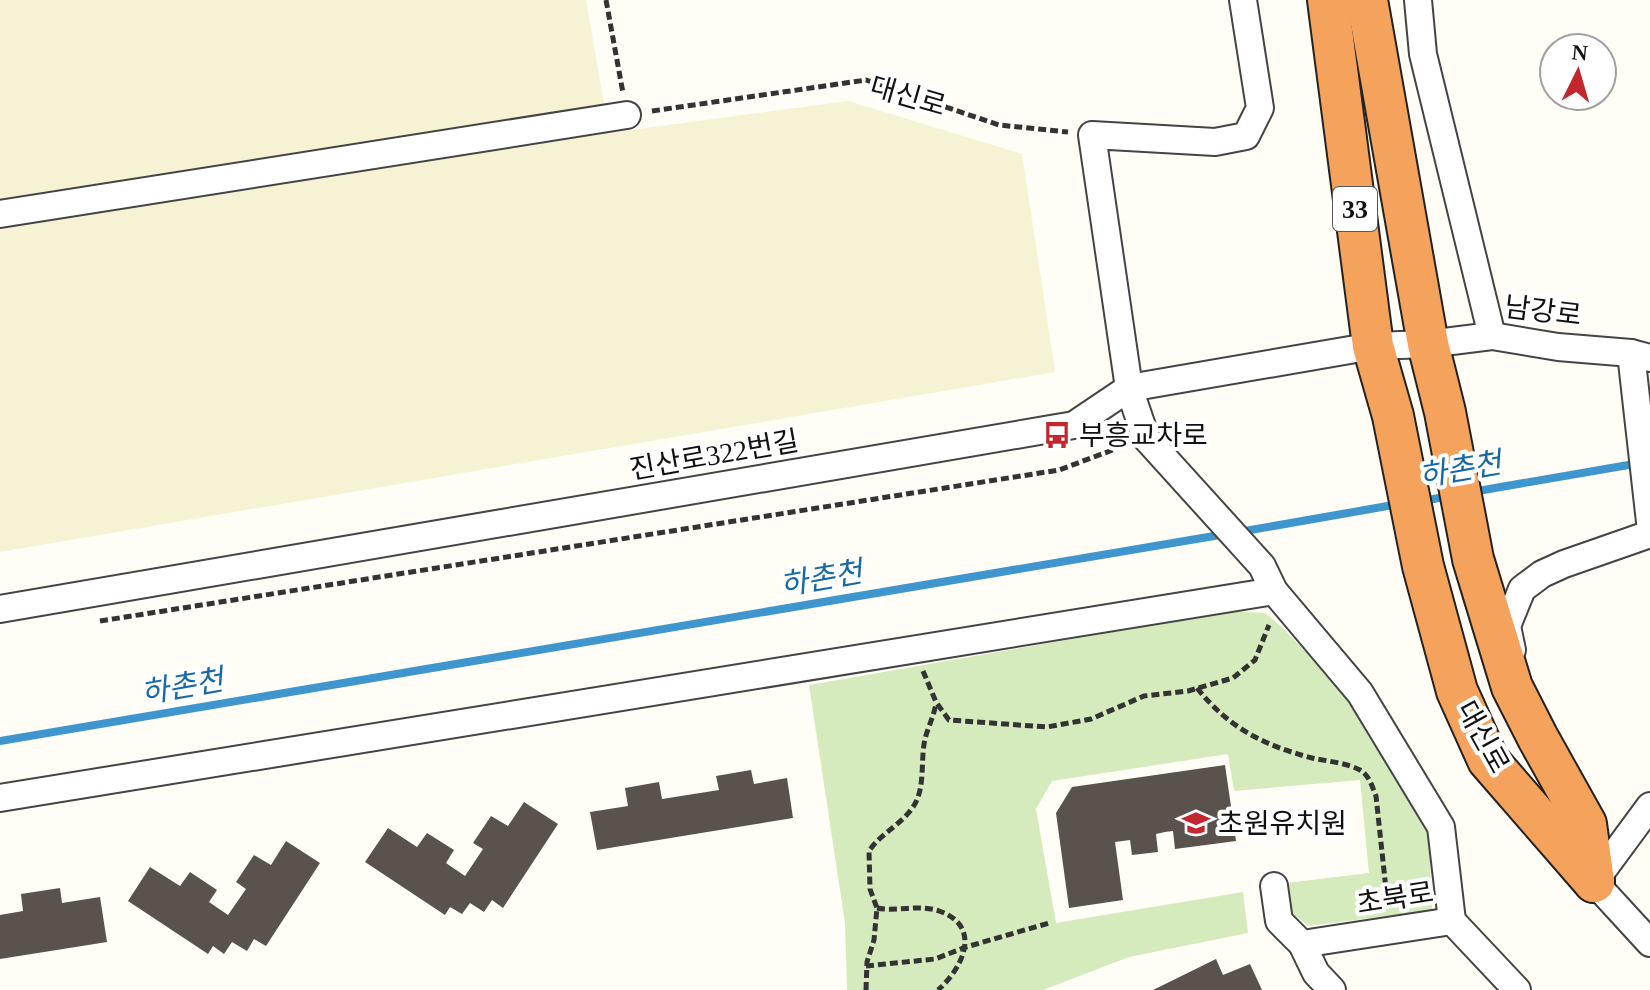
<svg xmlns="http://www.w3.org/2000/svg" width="1650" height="990" viewBox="0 0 1650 990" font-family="'Times New Roman','Noto Sans KR',serif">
<rect width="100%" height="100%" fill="#fffdf5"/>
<polygon fill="#f6f3d4" points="0,0 586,0 609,133 848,101 1022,154 1055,372 0,552"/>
<polygon fill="#d5ebbd" points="1232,611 1265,613 1283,628 1353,702 1429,836 1432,910 1309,926 1289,912 1285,883 1369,873 1360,780 1234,791 1228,754 1052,781 1036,809 1056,923 1243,892 1248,933 1129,957 1043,990 847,990 845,923 809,685"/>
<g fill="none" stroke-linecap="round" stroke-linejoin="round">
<g stroke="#3f96cf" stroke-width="8">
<polyline points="1472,492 1640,463"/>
<polyline points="1421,501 1451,496"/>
<polyline points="1239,532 1399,504"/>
<polyline points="0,741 1226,534"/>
</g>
</g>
<g fill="#5a524d">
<polygon points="1225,765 1236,841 1175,849 1173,831 1165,832 1156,834 1158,852 1132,855 1130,840 1115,842 1123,900 1069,908 1056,813 1072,787"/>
<polygon points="751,770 754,784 787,778 793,818 597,850 590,812 628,806 625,788 659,782 662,799 719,790 716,776"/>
<polygon points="524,802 558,824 503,908 492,900 484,912 470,903 462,914 450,907 445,915 365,862 388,828 417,847 427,833 454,850 446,863 465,876 483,849 473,843 491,816 508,826"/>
<polygon points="286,841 320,863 266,946 254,939 247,951 232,942 224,954 213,946 208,954 128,901 150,867 180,886 190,872 217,890 209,902 228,915 246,889 236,882 254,855 271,865"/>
<polygon points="60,888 62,903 100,897 107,942 0,959 0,915 23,911 21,894"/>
<polygon points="1216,959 1223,975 1250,964 1262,990 1153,990"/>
</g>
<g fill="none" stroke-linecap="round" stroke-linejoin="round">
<g stroke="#444" stroke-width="30">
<g id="minor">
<polyline points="1243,0 1260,108 1246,136 1215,142 1092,135 1129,388 1146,438 1262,566 1274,591 1360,693 1441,827 1452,921"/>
<polyline points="1418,0 1423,54 1492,336"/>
<polyline points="0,214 627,115"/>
<polyline points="1631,353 1650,522"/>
<polyline points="0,609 1074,425 1129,388 1373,346 1428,344 1492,336 1558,347 1631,353 1650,358"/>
<polyline points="1512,650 1507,626 1522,589 1542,574 1564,564 1650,534"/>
<polyline points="0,798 1274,591"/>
<polyline points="1650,806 1594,882 1650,943"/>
<polyline points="1274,886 1279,921 1302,944 1316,973 1332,990"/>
<polyline points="1302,944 1452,921 1517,990"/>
</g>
</g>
<g stroke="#222" stroke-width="44">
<g id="highway">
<polyline points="1328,0 1373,346 1393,416 1423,566 1457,691 1488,760 1594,882"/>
<polyline points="1367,0 1428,344 1445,412 1473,559 1512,687 1538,738 1586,824 1594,882"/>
</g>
</g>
<g stroke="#333" stroke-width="5" stroke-dasharray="8 4" stroke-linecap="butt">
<polyline points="606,0 623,93"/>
<polyline points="652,111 866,80 999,125 1068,132"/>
<polyline points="100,621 1059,470 1126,445"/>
<polyline points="923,671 936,702 949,720 1047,727 1091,719 1144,696 1188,691 1233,678 1255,660 1269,625"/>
<path d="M 1197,688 C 1229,728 1263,745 1312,758 C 1326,761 1347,763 1360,770 C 1369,775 1372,786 1376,796 L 1388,908"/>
<path d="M 877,908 C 897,912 919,904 939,911 C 983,926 963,968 938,990"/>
<polyline points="866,966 935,959 966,947 1049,923"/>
<path d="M 866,990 L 867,962 L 874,940 L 877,908 L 870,889 L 869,851 C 881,833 901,825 913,807 C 926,788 920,761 925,739 C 928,727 934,716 936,703"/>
</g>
<use href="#minor" stroke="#fff" stroke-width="26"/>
<use href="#highway" stroke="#f5a25d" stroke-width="40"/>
</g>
<defs>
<g id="bus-bare" transform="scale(2.16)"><path d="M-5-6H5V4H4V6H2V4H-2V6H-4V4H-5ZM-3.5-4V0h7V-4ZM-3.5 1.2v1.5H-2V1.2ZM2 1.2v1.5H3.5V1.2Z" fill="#c4262e" stroke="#fff" stroke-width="2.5" paint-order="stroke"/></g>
<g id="school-bare" transform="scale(2.16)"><path d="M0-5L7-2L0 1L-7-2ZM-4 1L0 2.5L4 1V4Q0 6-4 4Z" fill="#c4262e" stroke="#fff" stroke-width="2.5" paint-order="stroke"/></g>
</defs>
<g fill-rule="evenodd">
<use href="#bus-bare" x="1057" y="435"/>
<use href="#school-bare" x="1196" y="823"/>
</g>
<g text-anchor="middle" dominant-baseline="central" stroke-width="8" stroke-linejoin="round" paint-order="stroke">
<rect fill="#fff" stroke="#585858" stroke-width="2" x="1333" y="187" width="44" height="44" rx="6"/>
<g font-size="26" font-weight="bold" fill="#111">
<text x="1355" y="209">33</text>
</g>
<g font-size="28" fill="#111" stroke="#fff">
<text transform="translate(908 96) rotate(16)">대신로</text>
<text transform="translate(1543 311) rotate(7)">남강로</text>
<text transform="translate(714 455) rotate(-10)">진산로322번길</text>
<text transform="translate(1483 737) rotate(61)">대신로</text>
<text transform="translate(1395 898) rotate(-9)">초북로</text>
</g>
<g font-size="28" fill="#111" stroke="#fff" text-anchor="start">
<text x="1079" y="435">부흥교차로</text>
<text x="1218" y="823">초원유치원</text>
</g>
<g font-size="30" font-style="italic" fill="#1768a6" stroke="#fff">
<text transform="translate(1460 469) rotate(-10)">하촌천</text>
<text transform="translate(821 578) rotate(-10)">하촌천</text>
<text transform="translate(182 686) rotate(-10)">하촌천</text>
</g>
</g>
<g transform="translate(1578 72) rotate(5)"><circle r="38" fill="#ffffff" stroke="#a0a0a0" stroke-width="2"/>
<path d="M0-6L14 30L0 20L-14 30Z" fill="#c4262e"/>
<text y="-12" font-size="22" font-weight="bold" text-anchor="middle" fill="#111111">N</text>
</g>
</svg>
